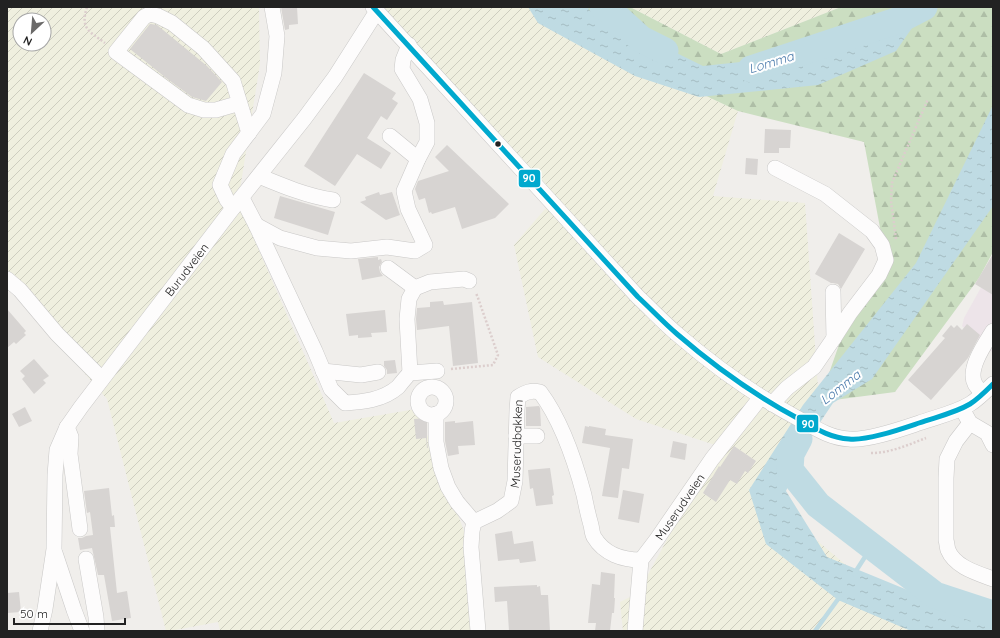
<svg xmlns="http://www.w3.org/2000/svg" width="1000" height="638" viewBox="0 0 1000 638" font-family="Quicksand,sans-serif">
<defs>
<pattern id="farmland-furrows" width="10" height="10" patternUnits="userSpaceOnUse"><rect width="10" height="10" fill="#efefdf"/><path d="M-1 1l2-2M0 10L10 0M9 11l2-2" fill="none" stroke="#cdcdbf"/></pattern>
<pattern id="forest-firs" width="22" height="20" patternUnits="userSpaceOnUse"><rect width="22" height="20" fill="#cbdec1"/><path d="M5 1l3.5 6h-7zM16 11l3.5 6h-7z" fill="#aebea6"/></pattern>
<pattern id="water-ripples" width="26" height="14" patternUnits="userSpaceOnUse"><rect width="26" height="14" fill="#bfdbe3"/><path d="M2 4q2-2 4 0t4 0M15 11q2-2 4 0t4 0" fill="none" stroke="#a4bcc2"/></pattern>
</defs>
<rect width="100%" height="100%" fill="#f0eeeb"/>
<polygon fill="#ede4e9" points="993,266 993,353 962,326 964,318"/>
<g fill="url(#farmland-furrows)" fill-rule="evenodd">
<path d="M 7,7 L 259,7 L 260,64 L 238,202 L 334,423 L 416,409 L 441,468 L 465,534 L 476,631 L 220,631 L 218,622 L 170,631 L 166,631 L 107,399 L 7,284 ZM 20,20 L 44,20 L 44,44 L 20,44 Z"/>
<polygon points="375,7 564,7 624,57 738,111 713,196 805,203 819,402 770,501 859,576 952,631 623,631 620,602 638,593 718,446 636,419 538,357 514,245 551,202"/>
<polygon points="630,7 841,7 721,54"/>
</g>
<polygon fill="url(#forest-firs)" points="564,7 630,7 721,54 841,7 993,7 993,252 979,278 895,392 819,402 850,313 886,260 864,142 738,111 624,57"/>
<g fill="url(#water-ripples)">
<polygon points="528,7 588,7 589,10 703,66 787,57 907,17 916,7 936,7 912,28 896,51 818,85 699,97 635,76 538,23"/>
<polygon points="993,105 993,206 872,379 833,403 809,439 786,491 827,557 993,625 993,631 911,631 838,600 766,544 749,490 803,405 916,263"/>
</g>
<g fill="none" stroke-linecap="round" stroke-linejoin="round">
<g stroke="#bfdbe3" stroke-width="4.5">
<polyline points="854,574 872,546"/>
<polyline points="815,631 841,595"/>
</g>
<g stroke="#bfdbe3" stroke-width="27">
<polyline points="603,7 608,9 641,39 665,51"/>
<polyline points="751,69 899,20 924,7"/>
<polyline points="799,439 791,454 790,470 818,505 935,595 993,614"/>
</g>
</g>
<g fill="#d7d4d2">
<polygon points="281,7 297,7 298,24 289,25 289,29 285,30"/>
<polygon points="150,24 151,24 157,25 207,66 222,82 206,101 192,97 166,78 130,49"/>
<polygon points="364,73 396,93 392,99 398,103 387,120 381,116 367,138 391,153 381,169 357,154 335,186 304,166"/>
<polygon points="765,129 791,130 790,148 779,148 779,153 764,153"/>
<polygon points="447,145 509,204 495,218 462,229 455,207 432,214 431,212 429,213 425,198 419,200 415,189 418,181 449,171 435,157"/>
<polygon points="746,158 758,159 757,175 745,174"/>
<polygon points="379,192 380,195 392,192 400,215 386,220 360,202 366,200 365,197"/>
<polygon points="280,196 335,212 328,235 274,218"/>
<polygon points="839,233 865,249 841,289 838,284 833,283 831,283 815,274"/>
<polygon points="993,254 993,295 975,284"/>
<polygon points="378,257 378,260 381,259 382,262 379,267 380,272 383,276 362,280 358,259"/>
<polygon points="443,301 444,305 472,302 478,363 453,366 449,326 417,330 416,319 417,308 430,307 430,302"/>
<polygon points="7,309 26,331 24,333 26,335 16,344 14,342 7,348"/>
<polygon points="385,310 387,332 371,333 372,337 358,338 358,335 349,336 346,314"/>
<polygon points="967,324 980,335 968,358 931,400 908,380 945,338 942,336 951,325 954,328 957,325 962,330"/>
<polygon points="34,359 49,376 43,380 46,383 34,394 22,379 25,376 20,371"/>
<polygon points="395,360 397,373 387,374 387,370 384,366 384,361"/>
<polygon points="539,406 540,408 541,426 526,426 526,407"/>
<polygon points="25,407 32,421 19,427 12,414"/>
<polygon points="427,418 427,442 428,448 427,448 426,438 416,439 414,419"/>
<polygon points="455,421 455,423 473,421 475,445 458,446 459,454 448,456 445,441 445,422"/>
<polygon points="585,426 589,427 589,426 606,429 605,435 633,439 629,469 622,468 618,498 602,496 610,448 582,443"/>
<polygon points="673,441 687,444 685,460 670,457"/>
<polygon points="734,446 756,461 748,473 745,471 737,484 730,480 716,502 703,493 719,466 720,467"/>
<polygon points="550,468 554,495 552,496 553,504 536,506 533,488 530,489 528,470"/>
<polygon points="109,488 112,516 114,515 115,527 110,527 117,593 127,591 131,618 112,621 104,575 98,575 92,548 80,550 78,538 82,538 86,536 93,535 90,512 87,513 84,491"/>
<polygon points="623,490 644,494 639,523 618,519"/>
<polygon points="512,531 514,544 533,541 536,561 520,563 519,559 498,561 495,534"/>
<polygon points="601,572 615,574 614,598 615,598 614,613 612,613 610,631 595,631 596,623 588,623 592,584 600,585"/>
<polygon points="537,585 537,587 540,586 541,595 548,595 550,631 509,631 507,601 495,602 494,587"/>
<polygon points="19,592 21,612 7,613 7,593"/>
</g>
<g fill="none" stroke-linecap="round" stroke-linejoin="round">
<g stroke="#c9c8c7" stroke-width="16">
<g id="minor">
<path d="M 373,7 L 638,297 C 651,309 664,323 677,334 C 714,366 756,396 799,419 C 815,428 830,438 849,439 C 867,441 901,429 919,423 C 936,417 955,413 970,404 C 978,399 986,391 993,384"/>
<polyline points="240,103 216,110 204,110 188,105 116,52 144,17 150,14 158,16 172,23 203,48 233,81 249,133"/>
<polyline points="390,136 418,159"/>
<path d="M 259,176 C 283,186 307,196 333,200"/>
<path d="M 242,198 L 256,225 L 315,351 L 331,389 L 345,403 C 363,402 383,400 398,387 C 402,382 406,377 410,373 L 437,371"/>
<polyline points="233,208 227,200 220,185 233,154 263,114 274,73 277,36 272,7"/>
<polyline points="256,225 280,238 317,248 351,251 387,247 415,251 425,245 408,209 404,191 418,159 427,142 427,123 420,99 402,69 403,60 409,45"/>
<polyline points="388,268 415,288"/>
<polyline points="7,279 20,290 57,334 102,379"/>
<polyline points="833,292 834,338"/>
<polyline points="323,371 361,375 378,372"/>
<polyline points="410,373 407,319 409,299 415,288 430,282 464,279 469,281"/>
<circle cx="432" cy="401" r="14"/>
<path d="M 982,394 C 980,391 977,387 975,384 C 967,369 985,344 993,331"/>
<polyline points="772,404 787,388 814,367 834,338 850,313 879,275 886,260 882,245 872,231 825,194 775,168"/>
<polyline points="436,414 436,442 441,468 448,487 457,502 474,522"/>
<polyline points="965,414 970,423 987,433 993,445"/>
<path d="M 970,423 L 956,441 L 947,459 L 946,478 L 946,540 C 947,543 947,547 948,550 C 955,567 977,573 993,579"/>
<polyline points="67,427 71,437 70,454 80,529"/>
<polyline points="516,436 537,436"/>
<polyline points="55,553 74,610 82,631"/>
<polyline points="86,559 96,617 97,631"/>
<path id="s1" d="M 40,631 L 45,609 L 54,549 L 55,475 L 57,450 L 67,427 L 81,407 L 233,208 L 304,119 L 335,77 L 377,11"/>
<path id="s2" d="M 478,631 L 471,547 L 472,531 L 474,522 L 497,511 L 511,501 L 515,481 L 517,410 L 518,397 C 526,392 531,390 540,392 C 561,420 575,461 584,495 C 586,505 588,515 591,525 C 592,529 592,534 594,537 C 604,554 623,560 641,560"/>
<path id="s3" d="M 635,631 L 640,572 L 641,560 L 657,539 L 712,459 L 761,397"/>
</g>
</g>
<g stroke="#dccecd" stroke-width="2.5" stroke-dasharray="2 2" stroke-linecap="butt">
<path d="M 87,7 C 80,29 89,31 105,43"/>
<polyline points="896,239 891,201 892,183 897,171 928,99"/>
<polyline points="451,369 493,365 498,355 478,298 476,293"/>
<path d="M 871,453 C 890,453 908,445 926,438"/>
</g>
<use href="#minor" stroke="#fdfcfc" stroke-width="15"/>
<g stroke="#fff" stroke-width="8">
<path id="bus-1" d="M 373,7 L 638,297 C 651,309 664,323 677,334 C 714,366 756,396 799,419 C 815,428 830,438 849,439 C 867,441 901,429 919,423 C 936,417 955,413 970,404 C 978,399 986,391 993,384"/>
</g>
<use href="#bus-1" stroke="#00a9ce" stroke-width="5"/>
</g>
<circle fill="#222" stroke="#fff" stroke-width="1.5" cx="498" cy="144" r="3.5"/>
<g text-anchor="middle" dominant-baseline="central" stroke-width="4" stroke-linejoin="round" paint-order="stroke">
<g font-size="12" fill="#222" stroke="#fff">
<text stroke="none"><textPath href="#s1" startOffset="405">Burudveien</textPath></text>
<text stroke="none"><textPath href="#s2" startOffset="210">Muserudbakken</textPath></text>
<text stroke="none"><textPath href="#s3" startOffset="137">Muserudveien</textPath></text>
</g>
<g font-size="13" font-style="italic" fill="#4a7aab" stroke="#fff">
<text transform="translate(771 62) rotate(-17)">Lomma</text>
<text transform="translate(840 387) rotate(-38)">Lomma</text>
</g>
</g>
<g stroke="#fff" stroke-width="1.5">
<rect x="518" y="169" width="23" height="19" rx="4" fill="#00a9ce"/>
<rect x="796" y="414" width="23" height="19" rx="4" fill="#00a9ce"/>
</g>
<g font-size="11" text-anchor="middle" font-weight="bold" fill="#fff">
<text x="529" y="182">90</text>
<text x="808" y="428">90</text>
</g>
<rect width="1000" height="638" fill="none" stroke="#222222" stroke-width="16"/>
<g transform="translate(32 32) rotate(206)"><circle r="19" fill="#ffffff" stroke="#a7a7a7"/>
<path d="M0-3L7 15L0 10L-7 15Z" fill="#6a6968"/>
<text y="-6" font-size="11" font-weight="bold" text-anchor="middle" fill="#222222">N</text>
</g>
<path d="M14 618v6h111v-6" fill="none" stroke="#222222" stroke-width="2"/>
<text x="20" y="618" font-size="12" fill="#222222" stroke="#ffffff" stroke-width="3" paint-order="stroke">50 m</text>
</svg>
